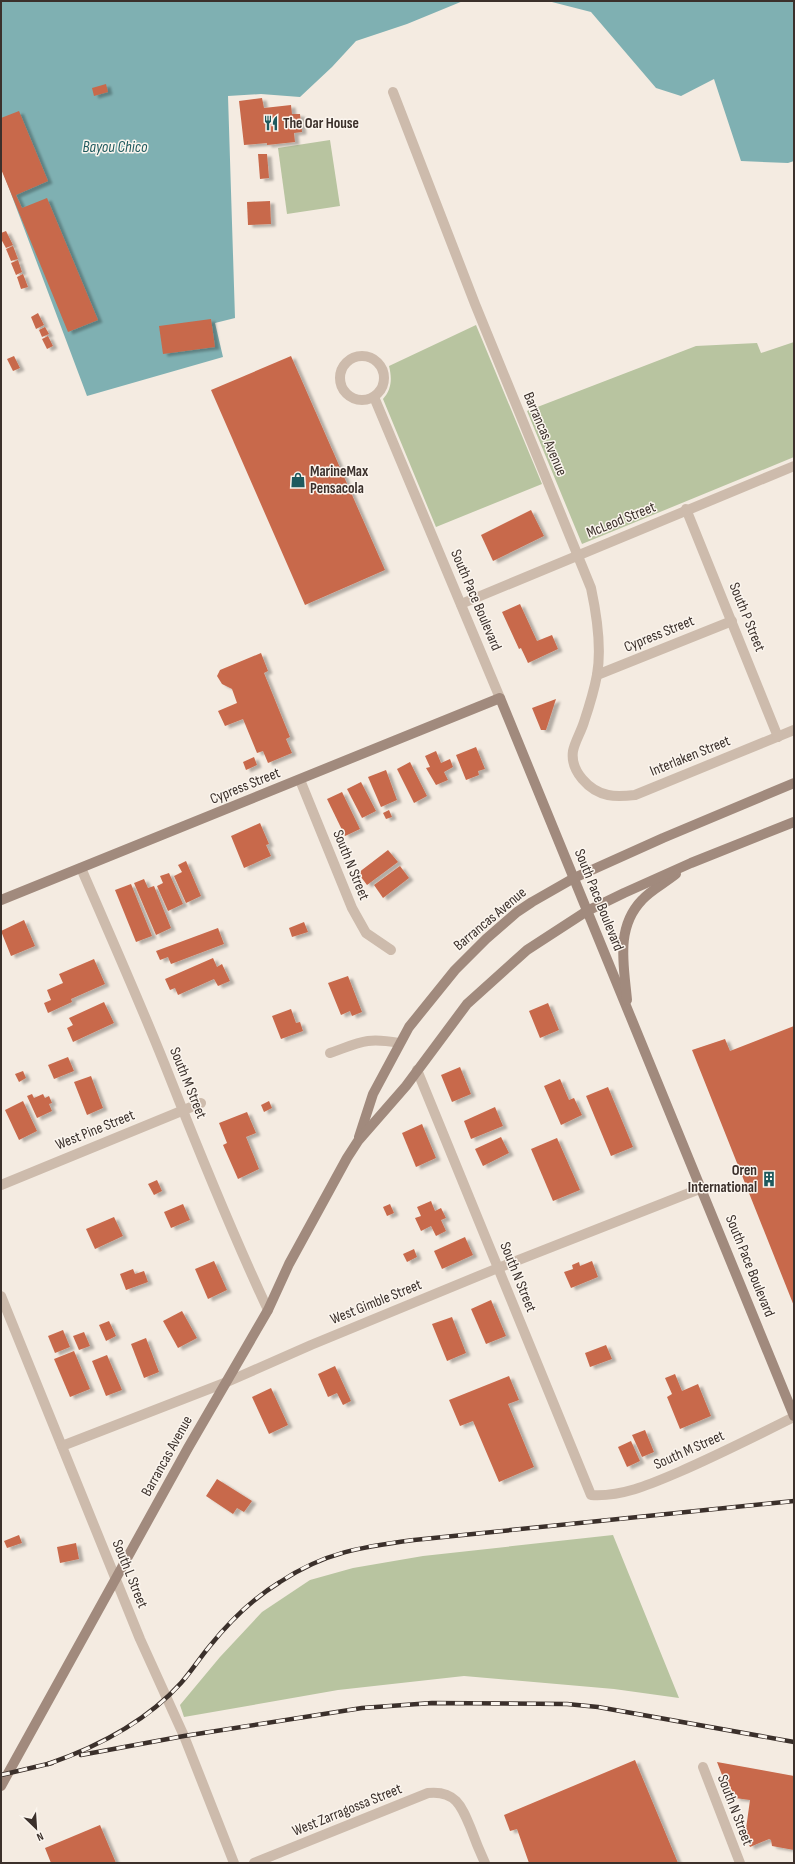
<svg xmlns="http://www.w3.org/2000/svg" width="795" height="1864" viewBox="0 0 795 1864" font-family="'Sofia Sans Condensed',sans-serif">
<defs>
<filter id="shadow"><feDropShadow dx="4.5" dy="2.5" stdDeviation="1" flood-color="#0004"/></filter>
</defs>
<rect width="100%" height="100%" fill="#f4ebe1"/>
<g fill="#b8c4a0">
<polygon points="330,140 340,206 287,214 278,148"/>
<path d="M 476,325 L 542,484 L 436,527 L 383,399 C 392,389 392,378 389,366 Z"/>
<polygon points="794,342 794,457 582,544 527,411 696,346 757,343 761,353"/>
<polygon points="613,1535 679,1698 614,1689 464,1676 338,1690 184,1717 180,1705 220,1657 262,1612 310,1580 353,1568 423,1556"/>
</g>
<g fill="#7fb0b2">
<polygon points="1,1 463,1 407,24 356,41 332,67 300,97 261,94 228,96 235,318 215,323 223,357 87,396 1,167"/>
<polygon points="548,1 794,1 794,161 788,163 741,161 714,79 681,96 656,88 591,12"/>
</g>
<g fill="#c8694b" filter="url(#shadow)">
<polygon points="106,84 108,92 94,96 92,88"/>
<polygon points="262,98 264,108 291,105 292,114 300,114 302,132 294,133 295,142 267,145 267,143 244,145 239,101"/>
<polygon points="19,111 48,181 16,195 22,208 47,198 98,320 68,332 1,169 1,118"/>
<polygon points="258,154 267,154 269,178 260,179"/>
<polygon points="270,201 271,224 248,225 247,202"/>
<polygon points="6,231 13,245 6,248 1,239 1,233"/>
<polygon points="13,246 18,259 11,261 6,249"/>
<polygon points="18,260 22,272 16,275 11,263"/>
<polygon points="23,274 28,287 21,289 17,277"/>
<polygon points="38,313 44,325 36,329 31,317"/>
<polygon points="211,319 215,347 163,354 159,326"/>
<polygon points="45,327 49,334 42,337 39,330"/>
<polygon points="48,336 53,346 47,349 42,339"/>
<polygon points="14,356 20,368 13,371 7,359"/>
<polygon points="291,356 385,570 305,605 211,390"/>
<polygon points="531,510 544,536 493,561 481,535"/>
<polygon points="520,604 537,641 552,635 558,649 528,663 521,648 519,649 502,612"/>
<polygon points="261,653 268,671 264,673 290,737 286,739 292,753 268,763 263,751 257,753 243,719 225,726 218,711 237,703 232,689 222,684 217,676 220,670"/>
<polygon points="556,699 546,730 541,730 532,708"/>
<polygon points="476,747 485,769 478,771 479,775 466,780 456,755"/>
<polygon points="436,751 441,763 450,759 453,767 444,772 448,780 436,785 426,768 430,767 425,756"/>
<polygon points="254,757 257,765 246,770 243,762"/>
<polygon points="410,762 427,796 414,803 397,769"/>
<polygon points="386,770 397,800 381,807 368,777"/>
<polygon points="361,782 376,811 362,818 347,789"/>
<polygon points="342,792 360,829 345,836 327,799"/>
<polygon points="389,810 392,817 386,819 383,813"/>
<polygon points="260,823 269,844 266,845 271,856 244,868 231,836"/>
<polygon points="388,850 398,862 367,885 358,873"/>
<polygon points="186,861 201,896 186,903 174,876 182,872 178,865"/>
<polygon points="400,866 409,878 383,898 374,885"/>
<polygon points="169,873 183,904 168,911 157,886 163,883 160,876"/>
<polygon points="144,879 148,888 154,886 171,928 156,935 134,883"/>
<polygon points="131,884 152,936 136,942 115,890"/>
<polygon points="24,920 35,946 11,956 1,931"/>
<polygon points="304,922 308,932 292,937 289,928"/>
<polygon points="218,928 224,944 171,964 168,957 160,960 156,951"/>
<polygon points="213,958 217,967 222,964 230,981 218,986 214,979 178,995 175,988 170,990 165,979"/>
<polygon points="94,959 105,984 71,999 72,1002 48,1013 44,1003 51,1000 47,990 63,983 59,974"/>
<polygon points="348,976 362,1012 352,1016 350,1011 341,1015 328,983"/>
<polygon points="104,1002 114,1023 73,1042 67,1028 73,1025 69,1018"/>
<polygon points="548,1003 559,1030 540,1038 529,1011"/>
<polygon points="291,1009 296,1023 300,1022 303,1031 281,1039 272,1016"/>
<polygon points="794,1026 794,1306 692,1050 725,1039 730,1051"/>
<polygon points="68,1057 74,1071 54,1079 48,1065"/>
<polygon points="460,1067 471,1094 452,1102 441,1075"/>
<polygon points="23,1071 26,1078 19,1082 15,1074"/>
<polygon points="91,1076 103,1108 87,1115 74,1082"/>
<polygon points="560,1079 569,1100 574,1098 582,1115 561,1125 544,1086"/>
<polygon points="608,1087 633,1147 611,1156 586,1096"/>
<polygon points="32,1094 34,1098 43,1094 45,1098 49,1096 52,1103 49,1104 52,1111 37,1118 27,1096"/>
<polygon points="23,1101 37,1131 19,1140 5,1110"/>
<polygon points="269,1101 272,1108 264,1112 261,1105"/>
<polygon points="495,1107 503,1126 471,1139 464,1121"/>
<polygon points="247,1112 256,1133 246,1137 259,1169 238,1179 223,1145 227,1143 219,1123"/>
<polygon points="422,1124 436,1158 416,1167 402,1133"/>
<polygon points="501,1137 509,1153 483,1166 475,1149"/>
<polygon points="557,1138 580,1190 553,1201 531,1149"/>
<polygon points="157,1180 162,1191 154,1195 148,1184"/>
<polygon points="431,1201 435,1211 441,1208 446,1218 441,1220 446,1231 436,1236 431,1226 421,1231 415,1218 421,1216 417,1207"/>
<polygon points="183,1204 190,1220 171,1228 164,1212"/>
<polygon points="390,1204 394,1213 387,1216 383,1207"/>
<polygon points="114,1217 123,1236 95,1249 86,1229"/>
<polygon points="465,1237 473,1255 442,1269 434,1251"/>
<polygon points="414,1249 417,1257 407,1262 403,1254"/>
<polygon points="214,1261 227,1290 208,1299 195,1269"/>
<polygon points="592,1261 598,1277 571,1288 564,1272 573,1269 572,1265 579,1262 580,1266"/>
<polygon points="133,1269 135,1274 144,1271 148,1282 126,1290 120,1274"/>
<polygon points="491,1300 506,1336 486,1344 471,1309"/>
<polygon points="182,1311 197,1338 178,1348 163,1321"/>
<polygon points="452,1317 466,1353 447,1361 432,1324"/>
<polygon points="109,1321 116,1336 106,1341 99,1325"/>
<polygon points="63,1330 70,1347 55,1353 48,1336"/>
<polygon points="84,1332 90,1346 79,1350 73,1336"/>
<polygon points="146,1338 159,1372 144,1378 131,1344"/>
<polygon points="606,1345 612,1359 590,1367 585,1353"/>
<polygon points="74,1351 90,1389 70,1397 54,1359"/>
<polygon points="107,1355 122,1390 106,1396 92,1361"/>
<polygon points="335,1366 351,1401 343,1405 337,1393 328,1397 318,1374"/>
<polygon points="675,1374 682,1391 698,1384 711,1416 680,1429 667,1397 672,1394 665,1378"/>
<polygon points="509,1376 519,1400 508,1404 534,1467 499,1482 473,1421 460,1426 449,1400"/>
<polygon points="271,1388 288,1425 269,1434 252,1397"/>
<polygon points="645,1430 654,1452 642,1457 632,1435"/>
<polygon points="631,1441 640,1461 627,1467 618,1447"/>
<polygon points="217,1479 252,1501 244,1512 237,1508 233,1514 206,1496"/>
<polygon points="19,1535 22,1543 7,1548 4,1541"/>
<polygon points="76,1543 79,1559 60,1563 57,1547"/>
<polygon points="635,1760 678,1863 529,1863 517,1829 510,1831 504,1815"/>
<polygon points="717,1762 794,1776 794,1850 772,1846 771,1840 769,1839 750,1847 745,1836 750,1800 735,1798 736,1794 729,1793"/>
<polygon points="100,1825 116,1863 51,1863 45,1848"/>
</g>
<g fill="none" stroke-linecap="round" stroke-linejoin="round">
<g stroke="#cdbbac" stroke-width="10">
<path d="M 393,92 L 475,304 L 591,588 C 597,616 602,647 597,675 C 594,691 589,707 584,722 C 581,732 575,741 573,751 C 570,771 589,791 608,795 C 617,797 626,796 635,795 L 794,730"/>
<circle cx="362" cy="378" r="22"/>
<polyline points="374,397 500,698"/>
<polyline points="686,509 778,737"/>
<polyline points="461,604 794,466"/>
<polyline points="597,675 732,621"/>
<polyline points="300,780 352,908 366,933 391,950"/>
<path d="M 81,868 C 112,940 144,1011 172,1083 C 202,1159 233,1235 268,1310"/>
<path d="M 330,1053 C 361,1042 366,1037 399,1043"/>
<path d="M 417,1070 L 591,1495 C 622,1497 651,1484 679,1472 C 718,1455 756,1436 794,1417"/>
<polyline points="1,1185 201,1103"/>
<polyline points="1,1296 140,1639 184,1736 234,1863"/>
<polyline points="62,1446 227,1382 311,1345 498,1268 702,1188"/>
<polyline points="703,1767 740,1863"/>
<path d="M 254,1863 L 428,1793 C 456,1790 462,1807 471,1829 C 475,1840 480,1852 485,1863"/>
</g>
<g stroke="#a18a7d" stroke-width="10">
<polyline points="1,900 500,698 794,1416"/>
<path d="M 627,1000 C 624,966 615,928 642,900 C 651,890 665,883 676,874"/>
<polyline points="359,1137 373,1094 409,1027 455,970 486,939 517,912 532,902 574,878 663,838 794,783"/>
<polyline points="1,1786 188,1448 268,1310 289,1264 347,1158 358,1141 406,1086 467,1004 527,950 587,911 624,893 691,863 794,822"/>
</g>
<g stroke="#3b302b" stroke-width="4.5">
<g id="rail">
<polyline points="81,1755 184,1736 362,1708 432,1703 567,1704 598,1707 794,1742"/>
<path d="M 48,1764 C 97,1747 145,1723 181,1683 C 191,1672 199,1659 209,1647 C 229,1622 252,1599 280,1582 C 325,1552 362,1547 414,1540 L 794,1501"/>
<polyline points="1,1775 52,1763"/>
</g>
</g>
<use href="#rail" stroke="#fbf5ee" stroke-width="3" stroke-dasharray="9" stroke-linecap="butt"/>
</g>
<defs>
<g id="restaurant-bare" transform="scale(1.2)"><path d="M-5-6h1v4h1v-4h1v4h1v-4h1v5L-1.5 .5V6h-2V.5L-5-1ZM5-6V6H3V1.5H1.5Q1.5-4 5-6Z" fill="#1f5a5e" stroke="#fbf5ee" stroke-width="2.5" paint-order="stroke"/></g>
<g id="shop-bare" transform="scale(1.2)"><path d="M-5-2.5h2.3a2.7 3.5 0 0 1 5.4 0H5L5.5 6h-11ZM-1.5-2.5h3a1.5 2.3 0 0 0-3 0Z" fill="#1f5a5e" stroke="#fbf5ee" stroke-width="2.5" paint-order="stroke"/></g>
<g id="building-bare" transform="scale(1.2)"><path d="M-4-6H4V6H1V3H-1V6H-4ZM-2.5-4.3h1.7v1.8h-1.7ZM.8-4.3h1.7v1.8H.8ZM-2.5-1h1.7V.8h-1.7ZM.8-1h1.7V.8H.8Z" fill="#1f5a5e" stroke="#fbf5ee" stroke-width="2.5" paint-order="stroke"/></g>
</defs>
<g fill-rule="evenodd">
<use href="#restaurant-bare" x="271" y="123"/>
<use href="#shop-bare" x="298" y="480"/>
<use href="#building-bare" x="769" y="1179"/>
</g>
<g text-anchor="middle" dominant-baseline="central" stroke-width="3" stroke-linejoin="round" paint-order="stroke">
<g font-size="15" font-weight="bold" fill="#3b302b" stroke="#fbf5ee" text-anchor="start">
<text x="283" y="123">The Oar House</text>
<text x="310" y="471">MarineMax<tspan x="310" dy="17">Pensacola</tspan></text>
<text x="757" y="1170" text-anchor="end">Oren<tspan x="757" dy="17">International</tspan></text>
</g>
<g font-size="15" fill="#3b302b" stroke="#fbf5ee">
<text transform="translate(545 434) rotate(67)">Barrancas Avenue</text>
<text transform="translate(621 520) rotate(-22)">McLeod Street</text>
<text transform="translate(476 600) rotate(67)">South Pace Boulevard</text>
<text transform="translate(747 617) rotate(68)">South P Street</text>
<text transform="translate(659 634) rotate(-22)">Cypress Street</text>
<text transform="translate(690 756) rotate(-22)">Interlaken Street</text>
<text transform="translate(245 786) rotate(-22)">Cypress Street</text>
<text transform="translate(351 865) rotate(68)">South N Street</text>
<text transform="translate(599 900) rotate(68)">South Pace Boulevard</text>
<text transform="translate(490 919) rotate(-40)">Barrancas Avenue</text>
<text transform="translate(188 1083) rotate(68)">South M Street</text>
<text transform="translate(95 1130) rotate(-22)">West Pine Street</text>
<text transform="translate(750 1266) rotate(68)">South Pace Boulevard</text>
<text transform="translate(518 1277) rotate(68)">South N Street</text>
<text transform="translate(376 1302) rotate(-22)">West Gimble Street</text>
<text transform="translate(689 1450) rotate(-24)">South M Street</text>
<text transform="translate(167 1456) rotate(-61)">Barrancas Avenue</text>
<text transform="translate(130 1574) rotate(68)">South L Street</text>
<text transform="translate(347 1810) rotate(-22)">West Zarragossa Street</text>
<text transform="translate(735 1810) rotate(69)">South N Street</text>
</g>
<g font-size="16" font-style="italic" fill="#1f5a5e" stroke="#fbf5ee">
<text x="115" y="147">Bayou Chico</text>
</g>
</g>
<rect width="795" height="1864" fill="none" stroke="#3b302b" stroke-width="4"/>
<g transform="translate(36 1828) rotate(155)" stroke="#fbf5ee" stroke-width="3" paint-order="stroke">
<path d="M0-3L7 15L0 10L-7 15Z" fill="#3b302b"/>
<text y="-6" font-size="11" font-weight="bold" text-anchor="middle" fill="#3b302b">N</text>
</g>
</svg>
